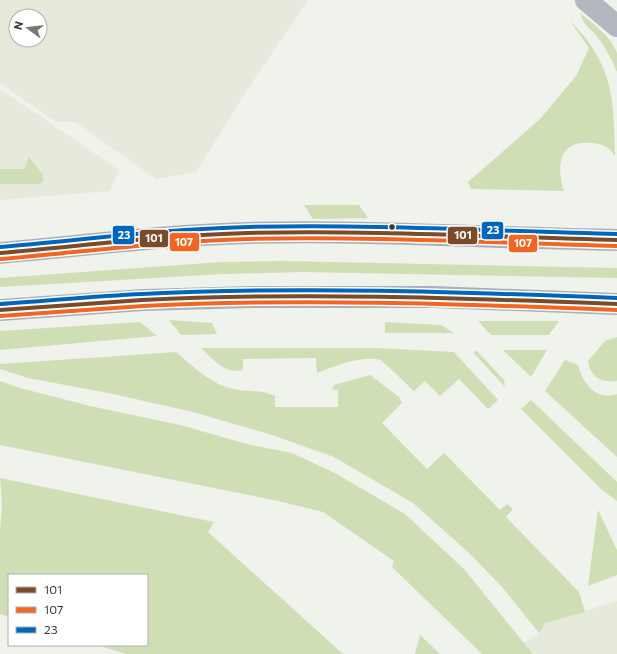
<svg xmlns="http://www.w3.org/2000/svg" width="617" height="654" viewBox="0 0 617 654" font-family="Commissioner,sans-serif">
<rect width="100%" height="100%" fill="#f0f2ec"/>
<g fill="#e5eadc" fill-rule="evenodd">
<path d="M 0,0 L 308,0 L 247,90 L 196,172 L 156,179 L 75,122 L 56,122 L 0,83 ZM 16,16 L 40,16 L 40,40 L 16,40 Z"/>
<polygon points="0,89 119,170 110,191 0,200"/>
<polygon points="617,601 617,654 533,654 524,643 539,633 545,623"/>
</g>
<g fill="#d0deb6">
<path d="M 580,13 C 592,23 611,36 617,53 C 617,58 617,66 617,72 C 611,58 604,44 594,33 C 587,26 583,23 580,13 Z"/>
<path d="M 570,21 C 613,64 614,97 615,156 C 609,146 602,144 591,143 C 559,140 556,166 564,191 L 471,189 L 468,182 L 540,119 L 576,76 L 589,48 Z"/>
<polygon points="29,157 43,175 43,181 40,184 0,184 0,169 24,169"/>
<polygon points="304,205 359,205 368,218 313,219"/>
<polygon points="283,261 617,268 617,278 304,272 223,274 0,287 0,278 221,262"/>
<polygon points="169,320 212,323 217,334 181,335"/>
<polygon points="478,321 559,321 549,335 491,335"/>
<polygon points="140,322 157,336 0,350 0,331"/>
<polygon points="385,322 441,325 454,333 385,333"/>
<path d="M 617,337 L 617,381 C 601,383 590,377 588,361 L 605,341 Z"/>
<path d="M 201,348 L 376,348 L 454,352 L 498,400 L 488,409 L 459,379 L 440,396 L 425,381 L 414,391 L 381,360 C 360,355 336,366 317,373 L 316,358 L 243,359 L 243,370 C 224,374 214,360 201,348 Z"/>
<polygon points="503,350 547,350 531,377"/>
<polygon points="477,351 504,380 505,387 473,352"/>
<path d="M 176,352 C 192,365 209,383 230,388 C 247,393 257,388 275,396 L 275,407 L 338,407 L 338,390 L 332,390 L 334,385 L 370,375 L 399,397 L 402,403 L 382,423 L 427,469 L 444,453 L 500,510 L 507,504 L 513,509 L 506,517 L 579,592 L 585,612 L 545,623 L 539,633 L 502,587 L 469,553 L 413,503 L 334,457 L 269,434 L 193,412 L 113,394 L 28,378 L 0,369 L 0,364 Z"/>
<path d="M 565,360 L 578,365 C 583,383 595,401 617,394 L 617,457 L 545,391 Z"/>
<polygon points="0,381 20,388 90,406 180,425 251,445 292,453 335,473 405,514 464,569 533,654 482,654 392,567 394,561 323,512 278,501 0,445"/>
<polygon points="531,400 617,482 617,501 601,489 521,409"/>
<polygon points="0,478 214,522 208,532 343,654 126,654 97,645 147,645 147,575 9,575 9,617 0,614 0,530 2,505"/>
<polygon points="598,510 617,550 617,575 588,586"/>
<polygon points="420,635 440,654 415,654"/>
</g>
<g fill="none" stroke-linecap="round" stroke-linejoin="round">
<polyline stroke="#b4b6c0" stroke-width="22" points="586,0 617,26"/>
<g stroke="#acafba" stroke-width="22">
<path d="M 0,253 C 82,246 165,235 248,233 C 371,230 494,238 617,240"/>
<polyline points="0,310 143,300 251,297 433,297 617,304"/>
</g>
<g stroke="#fff" stroke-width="7">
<g id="bus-1">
<path d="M 0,253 C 82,246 165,235 248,233 C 371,230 494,237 617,240"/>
<path d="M 0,310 C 47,307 95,303 142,300 C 300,292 459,298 617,304"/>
</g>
</g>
<g stroke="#fff" stroke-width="7">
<g id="bus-2">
<path d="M 1,259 C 83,252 165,241 248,239 C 371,236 494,243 617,246"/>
<path d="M 0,316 C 48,313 95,309 143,306 C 300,298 459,304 617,310"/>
</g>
</g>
<g stroke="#fff" stroke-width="7">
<g id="bus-3">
<path d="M 0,247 C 82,240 165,229 248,227 C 371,224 494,231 617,234"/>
<path d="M 0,304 C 47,301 95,296 142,294 C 300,286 459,292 617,298"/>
</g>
</g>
<use href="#bus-1" stroke="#7a4b2a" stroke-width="4"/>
<use href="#bus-2" stroke="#f26522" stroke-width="4"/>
<use href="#bus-3" stroke="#0065bd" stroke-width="4"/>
</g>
<circle fill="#373a34" stroke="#fff" stroke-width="1.5" cx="392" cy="227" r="3.5"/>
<g stroke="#fff" stroke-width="1.5">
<rect x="481" y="221" width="23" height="19" rx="4" fill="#0065bd"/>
<rect x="112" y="225" width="23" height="20" rx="4" fill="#0065bd"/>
<rect x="447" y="226" width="31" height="19" rx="4" fill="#7a4b2a"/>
<rect x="139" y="229" width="30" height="19" rx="4" fill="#7a4b2a"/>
<rect x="169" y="232" width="31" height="20" rx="4" fill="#f26522"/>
<rect x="508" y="234" width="30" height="19" rx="4" fill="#f26522"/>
</g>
<g font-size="11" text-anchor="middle" font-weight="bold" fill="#fff">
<text x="493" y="234">23</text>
<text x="124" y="239">23</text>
<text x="463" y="239">101</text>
<text x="154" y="242">101</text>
<text x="184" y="246">107</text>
<text x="523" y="247">107</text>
</g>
<rect x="8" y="574" width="140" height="72" fill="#ffffff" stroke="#afb0ae"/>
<rect x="16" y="587" width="20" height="6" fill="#7a4b2a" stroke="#afb0ae"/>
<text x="44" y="594" font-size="12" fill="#373a34">101</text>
<rect x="16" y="607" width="20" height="6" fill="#f26522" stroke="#afb0ae"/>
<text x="44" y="614" font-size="12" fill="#373a34">107</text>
<rect x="16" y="627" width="20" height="6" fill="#0065bd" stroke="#afb0ae"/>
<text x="44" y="634" font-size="12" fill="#373a34">23</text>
<g transform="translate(28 28) rotate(285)"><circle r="19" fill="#ffffff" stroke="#afb0ae"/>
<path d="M0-3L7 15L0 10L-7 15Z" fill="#787a74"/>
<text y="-6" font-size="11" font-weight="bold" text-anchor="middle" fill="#373a34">N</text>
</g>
</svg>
